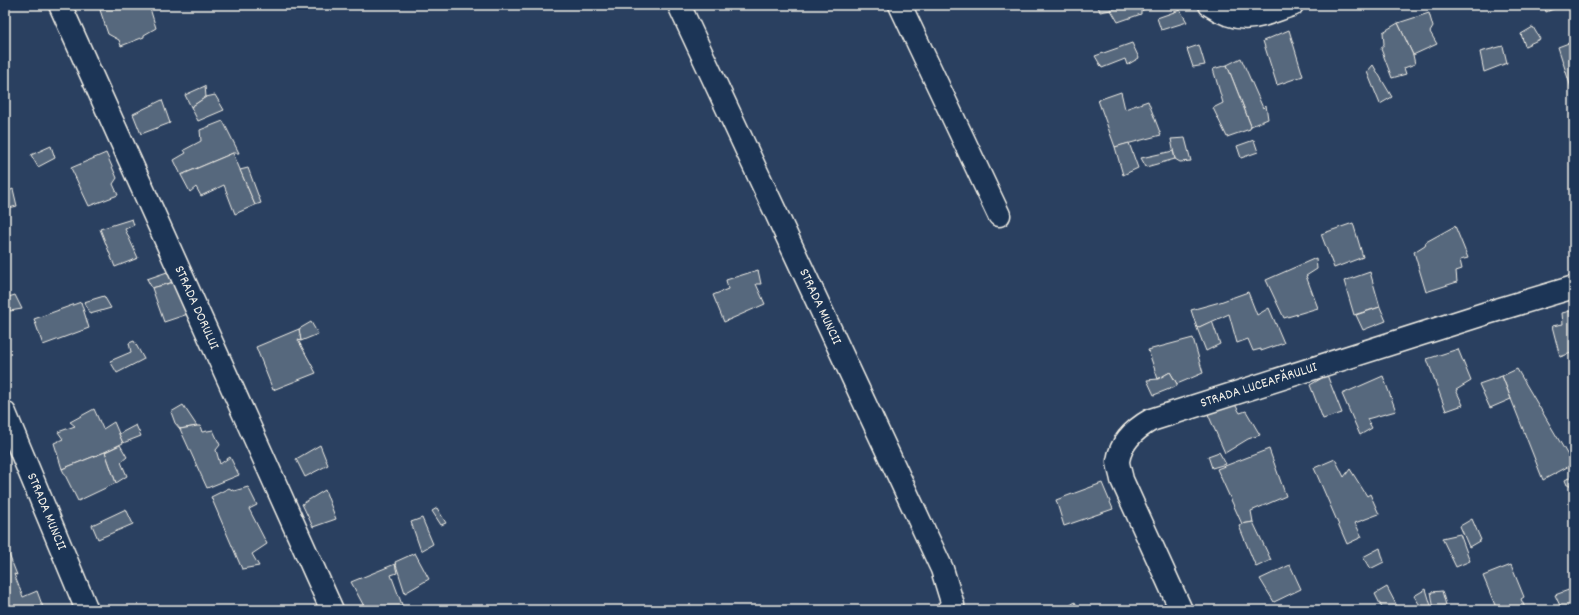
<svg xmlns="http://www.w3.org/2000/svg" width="1579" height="615" viewBox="0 0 1579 615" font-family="Dekko,sans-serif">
<rect width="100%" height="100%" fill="#2a4060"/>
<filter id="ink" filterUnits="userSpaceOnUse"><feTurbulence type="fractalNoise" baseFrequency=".025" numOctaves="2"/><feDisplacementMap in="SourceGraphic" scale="8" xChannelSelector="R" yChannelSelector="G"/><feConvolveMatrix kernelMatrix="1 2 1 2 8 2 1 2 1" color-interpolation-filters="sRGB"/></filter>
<g filter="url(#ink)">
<g fill="#56677d" stroke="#f4f1e8">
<polygon points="114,5 149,5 156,28 144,35 144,37 121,46 119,40 108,34 100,10"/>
<polygon points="1101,5 1120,5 1111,10 1100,12 1098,6"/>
<polygon points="1120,5 1152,5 1141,11 1141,14 1118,22 1111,10"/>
<polygon points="1544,5 1563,5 1546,12"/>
<polygon points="1180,10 1187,22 1161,30 1157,18"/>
<polygon points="1429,13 1433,27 1430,32 1437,44 1413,55 1398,23"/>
<polygon points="1398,23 1413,55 1415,64 1404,68 1406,74 1392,78 1381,49 1384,44 1383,32"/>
<polygon points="1533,27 1540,39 1525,46 1521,34"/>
<polygon points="1289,30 1303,76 1277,85 1263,41"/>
<polygon points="1574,41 1574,97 1558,47"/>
<polygon points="1132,43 1139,58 1127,65 1125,59 1102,68 1095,56"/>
<polygon points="1199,45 1205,65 1193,67 1187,49"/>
<polygon points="1503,46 1507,63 1484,72 1480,52"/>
<polygon points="1241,58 1263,108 1266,105 1268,119 1251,126 1227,65"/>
<polygon points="1227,65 1251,126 1250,129 1227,137 1213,108 1223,103 1213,69"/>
<polygon points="1373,65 1392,97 1380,104 1367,72"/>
<polygon points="205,86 206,97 191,107 185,95"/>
<polygon points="1121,92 1125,109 1148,101 1161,135 1115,147 1098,100"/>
<polygon points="215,95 224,110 198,121 191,107 206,97"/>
<polygon points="162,100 170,123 141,134 133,114"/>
<polygon points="223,121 239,153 233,153 181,175 174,160 186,153 184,150 201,141 200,130"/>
<polygon points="1185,138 1191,161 1180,162 1175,159 1171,139"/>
<polygon points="1254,140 1258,152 1241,158 1237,146"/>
<polygon points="1129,143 1138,168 1123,175 1115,147"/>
<polygon points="51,146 55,158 38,167 31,155"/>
<polygon points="1173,151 1175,159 1146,167 1141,158"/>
<polygon points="106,153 117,178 113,184 118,195 89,206 71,168"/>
<polygon points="233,153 255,205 235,214 224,185 201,196 196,187 190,192 181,175"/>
<polygon points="248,168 261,203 255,205 240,170"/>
<polygon points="13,189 17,206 5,209 5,197 7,197 5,193"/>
<polygon points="132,219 134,225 125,229 138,258 115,267 100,229"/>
<polygon points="1353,223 1363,257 1334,268 1321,234"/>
<polygon points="1455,226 1468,258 1460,260 1462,269 1456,271 1457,282 1426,292 1414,252 1425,245 1426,242"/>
<polygon points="1316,258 1317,269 1306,276 1318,308 1284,318 1266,280"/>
<polygon points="758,270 761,284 756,284 765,304 724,322 713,295 728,289 726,280"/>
<polygon points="170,271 174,282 152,288 147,279"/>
<polygon points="1370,272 1380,307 1354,315 1344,281"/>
<polygon points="174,282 188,314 164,322 152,288"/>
<polygon points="1248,292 1257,315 1269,308 1284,343 1261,351 1261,349 1253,351 1248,339 1237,343 1229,314 1197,328 1191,310 1220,302"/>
<polygon points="15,295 22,309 10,311 5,301 5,298"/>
<polygon points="104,296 111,308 90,314 84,302"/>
<polygon points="81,302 89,328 43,345 34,319"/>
<polygon points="1380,307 1386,321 1363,330 1356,315"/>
<polygon points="1574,310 1574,352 1560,357 1552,326 1563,324 1562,313"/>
<polygon points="1212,321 1220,344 1206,351 1197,328"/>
<polygon points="311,322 318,334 301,341 299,329"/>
<polygon points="299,329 301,341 298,340 316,373 273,390 256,347"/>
<polygon points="1193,338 1203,373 1177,384 1170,372 1158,379 1148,350"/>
<polygon points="134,341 144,359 117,373 110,361 131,352 129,343"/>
<polygon points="1458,349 1471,381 1456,390 1463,405 1446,411 1427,359"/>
<polygon points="1517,369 1573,464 1543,480 1502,376"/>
<polygon points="1170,372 1177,384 1177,386 1154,395 1147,380 1158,379"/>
<polygon points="1327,375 1342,413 1323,419 1310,385"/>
<polygon points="1383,376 1396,411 1367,419 1372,428 1360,435 1342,394"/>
<polygon points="1502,376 1511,399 1490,408 1479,384"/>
<polygon points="1233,401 1240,413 1246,411 1260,435 1248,439 1225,453 1207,412"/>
<polygon points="183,405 197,426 180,429 175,423 171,412"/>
<polygon points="94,409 103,429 114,422 123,443 105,452 62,469 54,443 63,439 58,432 75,426 70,422"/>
<polygon points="136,425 141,436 123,443 119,434"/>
<polygon points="197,426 200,426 202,432 213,430 220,445 216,450 220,464 230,457 239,475 207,488 180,429"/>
<polygon points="120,445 127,457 121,462 127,476 116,483 105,452"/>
<polygon points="320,445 328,465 305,477 296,459"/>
<polygon points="1269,449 1286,496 1251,511 1253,522 1242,524 1217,469"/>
<polygon points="105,452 116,483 78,501 62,469"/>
<polygon points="1219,452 1226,464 1212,468 1208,456"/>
<polygon points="1335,459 1344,477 1350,469 1367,496 1370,494 1379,514 1355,523 1362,537 1347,544 1314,468"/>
<polygon points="1574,475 1574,485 1567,485 1565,480"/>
<polygon points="1102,483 1113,509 1064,526 1056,500"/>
<polygon points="248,487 257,505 249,509 267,544 252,554 259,566 242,569 211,497 229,488 234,491"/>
<polygon points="325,490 336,519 313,527 302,504"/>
<polygon points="437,508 446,523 441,525 432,511"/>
<polygon points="126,509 133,524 98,539 92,525"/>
<polygon points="422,518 433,544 421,551 411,522"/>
<polygon points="1472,519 1481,540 1469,547 1460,526"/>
<polygon points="1253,522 1271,560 1256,567 1239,526 1242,524"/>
<polygon points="1460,534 1470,561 1456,567 1442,538"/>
<polygon points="1380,548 1384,562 1370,569 1363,557"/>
<polygon points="5,552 8,552 17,575 14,574 23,597 37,591 44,610 5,610"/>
<polygon points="415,553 429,579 405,593 395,562"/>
<polygon points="395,564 397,573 391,575 404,610 366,610 351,582"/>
<polygon points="1290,565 1301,589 1274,602 1260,579"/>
<polygon points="1511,565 1524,597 1521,599 1526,610 1497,610 1483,576"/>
<polygon points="1387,587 1399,610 1383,610 1375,594"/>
<polygon points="1574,588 1574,610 1562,610 1555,595"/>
<polygon points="1426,589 1432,609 1423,610 1414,596"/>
<polygon points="1442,591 1446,605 1440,610 1434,610 1431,592"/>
<polygon points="1075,602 1079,610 1063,610"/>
</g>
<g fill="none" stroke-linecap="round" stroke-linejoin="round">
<g stroke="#f4f1e8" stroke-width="25">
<g id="street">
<path id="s1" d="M 60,5 L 332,610"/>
<path id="s2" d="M 679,5 L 942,569 L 953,605 L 948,610"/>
<polyline points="900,5 999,215"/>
<path d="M 1210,5 C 1242,27 1259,16 1292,5"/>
<path id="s3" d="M 5,413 L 87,610"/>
<path id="s4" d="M 1181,610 L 1122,480 C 1121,474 1118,466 1118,461 C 1121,441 1135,429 1151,420 L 1487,313 L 1574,287"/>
</g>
</g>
<use href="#street" stroke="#1d3557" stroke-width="22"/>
</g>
</g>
<g text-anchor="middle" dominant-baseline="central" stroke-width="3" stroke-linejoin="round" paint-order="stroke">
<g font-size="14" fill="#f4f1e8" stroke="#1d3557">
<text stroke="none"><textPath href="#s2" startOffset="333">STRADA MUNCII</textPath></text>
<text stroke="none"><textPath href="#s1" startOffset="332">STRADA DORULUI</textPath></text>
<text stroke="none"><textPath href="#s4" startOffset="330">STRADA LUCEAFĂRULUI</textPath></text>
<text stroke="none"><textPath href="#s3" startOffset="107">STRADA MUNCII</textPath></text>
</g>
</g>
<rect width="1579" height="615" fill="none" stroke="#1d3557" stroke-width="20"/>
<rect x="10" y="10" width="1559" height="595" fill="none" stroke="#f4f1e8" stroke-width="1.5" filter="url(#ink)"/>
</svg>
